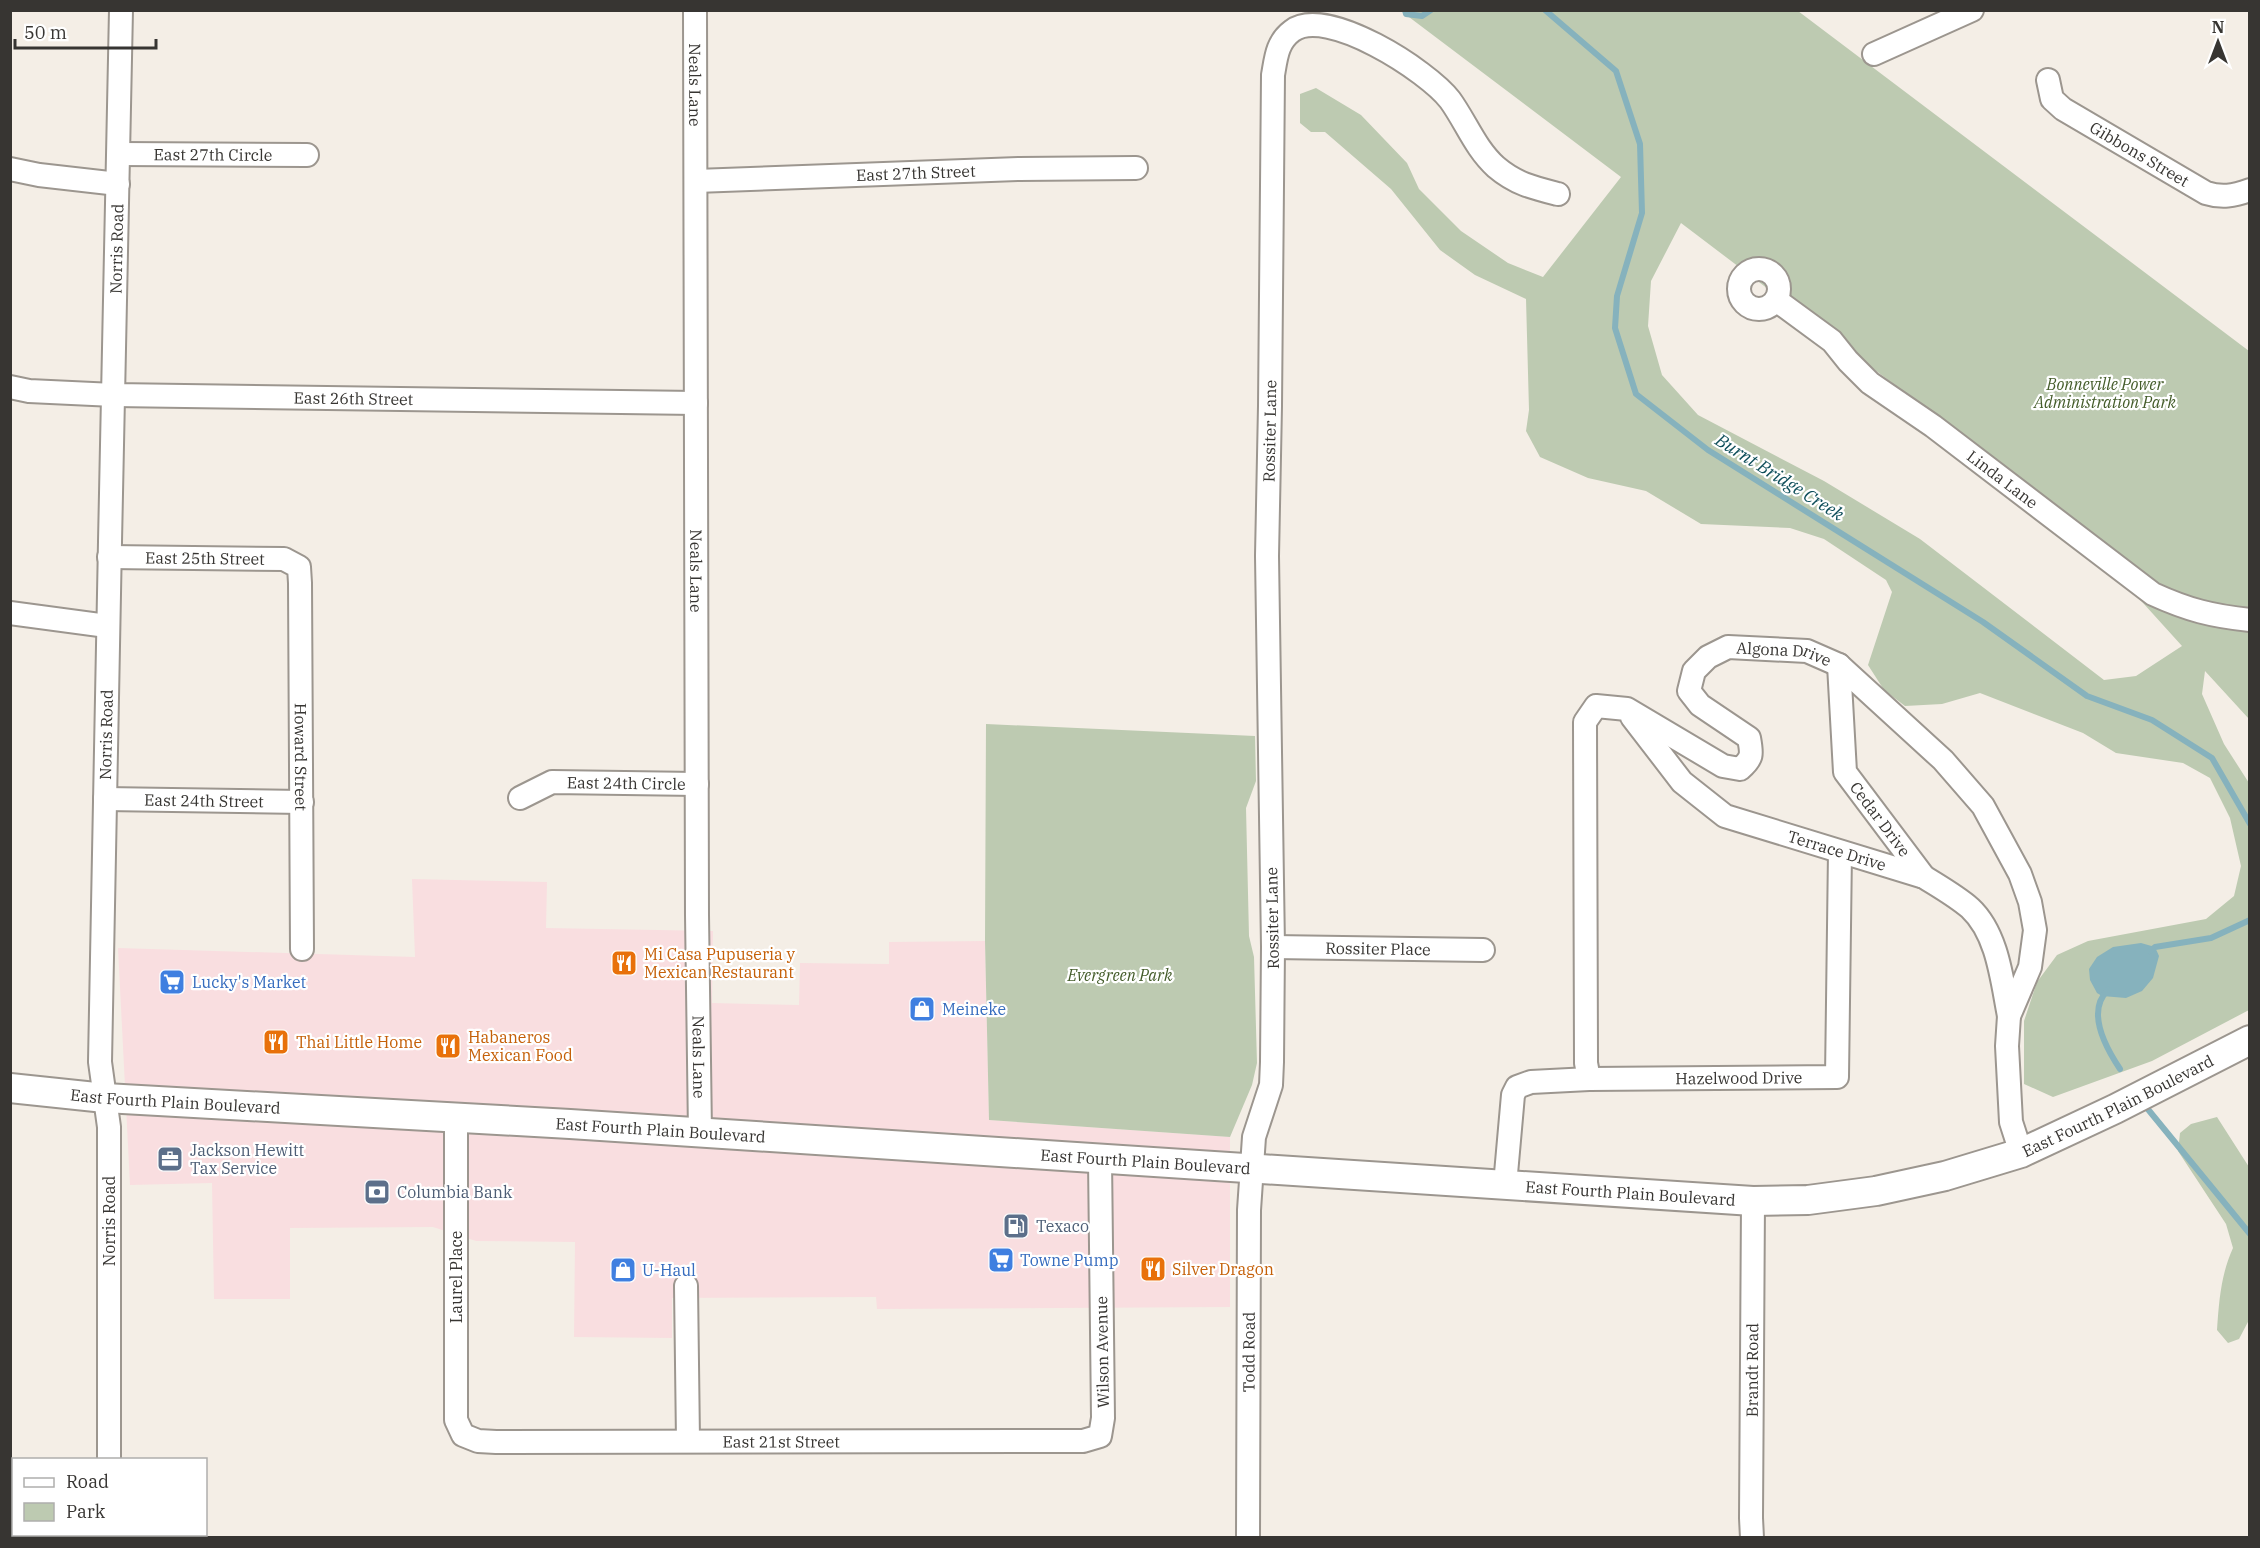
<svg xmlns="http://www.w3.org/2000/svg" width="2260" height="1548" viewBox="0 0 2260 1548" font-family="'IBM Plex Serif',serif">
<rect width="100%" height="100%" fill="#f4eee6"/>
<polygon fill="#f9dee0" points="412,879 547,882 546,928 713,931 712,1003 799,1005 800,963 889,964 889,942 985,941 989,1120 1230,1137 1230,1307 877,1309 876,1297 672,1298 672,1338 574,1337 575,1242 476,1241 433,1227 290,1228 290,1299 214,1299 212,1183 130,1185 118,948 415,957"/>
<g fill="#bdcab1" fill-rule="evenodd">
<path d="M 1401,11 L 1798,11 L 2249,351 L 2249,719 L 2205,671 L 2202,694 L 2224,744 L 2249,783 L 2249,1010 L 2152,1061 L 2053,1097 L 2024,1084 L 2024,1021 L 2037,982 L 2057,955 L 2088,941 L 2206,919 L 2234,896 L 2241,866 L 2230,818 L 2210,778 L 2183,763 L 2116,753 L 2083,733 L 1980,693 L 1942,704 L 1905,706 L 1884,690 L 1868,665 L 1892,592 L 1886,580 L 1824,539 L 1790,528 L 1701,524 L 1646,491 L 1588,478 L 1540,457 L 1526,431 L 1529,410 L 1526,299 L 1475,275 L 1440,250 L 1391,189 L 1325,132 L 1311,132 L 1300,123 L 1300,94 L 1316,88 L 1361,115 L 1407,163 L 1419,189 L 1461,231 L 1508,263 L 1543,277 L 1621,177 ZM 1681,223 L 2057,508 L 2182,646 L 2136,676 L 2104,680 L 1920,539 L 1824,481 L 1698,415 L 1662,375 L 1648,326 L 1651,281 Z"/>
<polygon points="986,724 1255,736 1256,781 1246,808 1249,936 1254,957 1257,1063 1252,1085 1230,1137 989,1120 985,941"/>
<path d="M 2217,1117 L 2249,1167 L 2249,1320 L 2239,1339 L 2228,1343 L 2217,1330 C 2219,1301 2221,1274 2233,1248 L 2226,1224 L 2178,1151 L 2180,1133 L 2191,1124 Z"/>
</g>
<polygon fill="#86b2bd" points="2141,943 2155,947 2159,956 2153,978 2142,991 2126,998 2102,996 2097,993 2090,980 2089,969 2097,957 2113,947"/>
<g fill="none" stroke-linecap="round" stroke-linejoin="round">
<g stroke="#86b2bd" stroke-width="6">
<polyline points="1405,10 1406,14 1422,16 1431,10"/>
<polyline points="1545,10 1616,71 1640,144 1642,213 1617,296 1615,328 1636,394 1708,450 1983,622 2087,696 2152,720 2212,758 2250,824"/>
<polyline points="2150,951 2155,947 2211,938 2250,920"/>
<path d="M 2108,990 C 2086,1011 2106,1048 2120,1069"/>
<polyline points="2142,1102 2250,1234"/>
</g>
<g stroke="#9c968f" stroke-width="26">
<g id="minor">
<path id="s1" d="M 695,10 L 697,915 L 700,1133"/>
<polyline points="1874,54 1972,10"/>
<path id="s2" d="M 2048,80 L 2052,99 L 2063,109 L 2206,193 C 2222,198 2233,196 2250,190"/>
<path id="s3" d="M 119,154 L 307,155"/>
<polyline points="10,169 39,175 118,184"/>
<path id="s4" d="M 696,181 L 1019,169 L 1136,168"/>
<circle cx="1759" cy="289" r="20"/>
<path id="s5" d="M 1776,300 L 1832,341 L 1848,361 L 1870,383 L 1933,426 L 2153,594 C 2188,610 2212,616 2250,620"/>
<path id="s6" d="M 10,387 L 29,391 L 114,395 L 696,403"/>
<path id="s7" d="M 109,557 L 284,559 L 299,567 L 300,583 L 302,949"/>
<polyline points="10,613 107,626"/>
<path id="s8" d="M 1839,665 L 1845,772 L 1924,877"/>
<path id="s9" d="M 1632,717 L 1682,782 L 1725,816 L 1924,877 C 1940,887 1956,896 1970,908 C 1998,934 2002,981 2009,1016"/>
<path id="s10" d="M 520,798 L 552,782 L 697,784"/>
<path id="s11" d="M 105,799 L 302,802"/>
<path id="s12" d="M 1273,947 L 1483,950"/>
<path id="s13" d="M 1589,1079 L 1586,1063 L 1585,722 L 1596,706 L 1627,709 L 1723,766 L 1740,769 C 1753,758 1752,754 1749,738 L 1700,705 L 1689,691 L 1694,671 L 1708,657 L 1728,647 L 1807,651 L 1839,665 L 1943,760 L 1983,806 L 2020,874 L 2030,902 L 2035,930 L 2030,967 L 2009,1016 L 2007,1046 L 2011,1122 L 2021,1153"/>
<path id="s14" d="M 456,1118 L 456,1420 L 463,1435 L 478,1441 L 496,1442 L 1083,1441 L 1100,1436 L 1103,1418 L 1100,1159"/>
<path id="s15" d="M 1505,1185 L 1513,1095 L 1517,1087 L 1531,1082 L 1589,1079 L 1837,1077 L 1840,852"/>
<polyline points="686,1286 688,1441"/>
<path id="s16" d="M 109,1460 L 109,1127 L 100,1062 C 105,711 115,361 121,10"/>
<polyline points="109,1534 109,1538"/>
<path id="s17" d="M 1248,1538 L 1249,1210 L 1254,1137 L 1271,1085 L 1272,1062 L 1273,947 L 1267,556 L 1270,406 L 1273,75 C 1276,58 1277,42 1292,31 C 1326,5 1428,71 1450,100 C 1466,122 1475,148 1496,167 C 1516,184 1534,188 1558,194"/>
<path id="s18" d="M 1752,1538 L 1751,1518 L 1753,1201"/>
</g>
</g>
<g stroke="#9c968f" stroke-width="32">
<g id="major">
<path id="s19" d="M 10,1088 L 105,1098 L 570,1124 L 1753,1201 L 1808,1200 L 1876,1191 L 1945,1176 L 2021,1153 L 2115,1109 L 2250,1040"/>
</g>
</g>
<use href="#minor" stroke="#fff" stroke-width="22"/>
<use href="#major" stroke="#fff" stroke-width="28"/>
</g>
<defs>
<g id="restaurant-square" transform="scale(1.35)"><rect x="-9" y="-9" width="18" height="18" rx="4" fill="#e8710a" stroke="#fff"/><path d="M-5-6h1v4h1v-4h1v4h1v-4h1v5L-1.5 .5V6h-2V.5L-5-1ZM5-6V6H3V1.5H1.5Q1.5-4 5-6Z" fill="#fff"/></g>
<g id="supermarket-square" transform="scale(1.35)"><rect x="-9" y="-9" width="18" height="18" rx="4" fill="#3f7fe0" stroke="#fff"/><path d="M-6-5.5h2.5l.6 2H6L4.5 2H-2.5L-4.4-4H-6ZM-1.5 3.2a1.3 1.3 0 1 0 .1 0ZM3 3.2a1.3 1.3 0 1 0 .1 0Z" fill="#fff"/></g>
<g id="shop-square" transform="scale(1.35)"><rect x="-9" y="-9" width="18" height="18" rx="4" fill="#3f7fe0" stroke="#fff"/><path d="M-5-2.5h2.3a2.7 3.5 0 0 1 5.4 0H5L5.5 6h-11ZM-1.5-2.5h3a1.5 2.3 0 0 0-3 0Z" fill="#fff"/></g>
<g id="office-square" transform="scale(1.35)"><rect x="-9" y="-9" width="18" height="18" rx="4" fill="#5c6f8a" stroke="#fff"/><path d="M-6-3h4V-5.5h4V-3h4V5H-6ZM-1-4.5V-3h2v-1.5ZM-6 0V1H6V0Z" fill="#fff"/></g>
<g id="bank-square" transform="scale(1.35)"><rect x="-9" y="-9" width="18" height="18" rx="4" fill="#5c6f8a" stroke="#fff"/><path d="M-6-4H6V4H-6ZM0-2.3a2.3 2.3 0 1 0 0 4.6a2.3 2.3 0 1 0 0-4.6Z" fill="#fff"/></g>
<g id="fuel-square" transform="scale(1.35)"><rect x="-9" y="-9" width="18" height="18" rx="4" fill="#5c6f8a" stroke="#fff"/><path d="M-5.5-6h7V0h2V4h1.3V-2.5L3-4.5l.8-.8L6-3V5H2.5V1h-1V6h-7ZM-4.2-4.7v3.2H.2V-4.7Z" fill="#fff"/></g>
</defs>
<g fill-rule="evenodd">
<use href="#restaurant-square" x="624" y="963"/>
<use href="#supermarket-square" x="172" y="982"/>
<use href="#shop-square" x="922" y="1009"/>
<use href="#restaurant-square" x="276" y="1042"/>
<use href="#restaurant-square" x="448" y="1046"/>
<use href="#office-square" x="170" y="1159"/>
<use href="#bank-square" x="377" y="1192"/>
<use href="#fuel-square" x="1016" y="1226"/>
<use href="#supermarket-square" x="1001" y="1260"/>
<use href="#restaurant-square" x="1153" y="1269"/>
<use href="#shop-square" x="623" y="1270"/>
</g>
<g text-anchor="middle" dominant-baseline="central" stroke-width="4.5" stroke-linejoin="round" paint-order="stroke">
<g font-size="16" fill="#373532" stroke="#fff">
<text stroke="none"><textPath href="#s1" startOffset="75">Neals Lane</textPath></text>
<text stroke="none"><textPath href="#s2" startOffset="123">Gibbons Street</textPath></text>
<text stroke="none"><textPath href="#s3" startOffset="94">East 27th Circle</textPath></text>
<text stroke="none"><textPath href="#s4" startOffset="220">East 27th Street</textPath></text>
<text stroke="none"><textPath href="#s16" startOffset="1212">Norris Road</textPath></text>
<text stroke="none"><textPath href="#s6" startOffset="344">East 26th Street</textPath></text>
<text stroke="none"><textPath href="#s17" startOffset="1110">Rossiter Lane</textPath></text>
<text stroke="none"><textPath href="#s5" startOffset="290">Linda Lane</textPath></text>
<text stroke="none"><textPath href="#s7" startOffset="96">East 25th Street</textPath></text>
<text stroke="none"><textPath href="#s1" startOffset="561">Neals Lane</textPath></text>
<text stroke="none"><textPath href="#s13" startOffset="768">Algona Drive</textPath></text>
<text stroke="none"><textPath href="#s16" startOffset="726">Norris Road</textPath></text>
<text stroke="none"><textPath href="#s7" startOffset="382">Howard Street</textPath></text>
<text stroke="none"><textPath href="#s10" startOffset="110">East 24th Circle</textPath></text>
<text stroke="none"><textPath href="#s11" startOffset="99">East 24th Street</textPath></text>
<text stroke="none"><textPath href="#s8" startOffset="166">Cedar Drive</textPath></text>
<text stroke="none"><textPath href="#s9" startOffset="254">Terrace Drive</textPath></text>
<text transform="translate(1272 918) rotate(-91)">Rossiter Lane</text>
<text stroke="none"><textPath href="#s12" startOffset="105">Rossiter Place</textPath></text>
<text stroke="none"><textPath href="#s1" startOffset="1047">Neals Lane</textPath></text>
<text stroke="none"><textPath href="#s15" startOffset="322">Hazelwood Drive</textPath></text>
<text stroke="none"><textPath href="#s19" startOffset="166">East Fourth Plain Boulevard</textPath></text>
<text stroke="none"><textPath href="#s19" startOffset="2128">East Fourth Plain Boulevard</textPath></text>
<text stroke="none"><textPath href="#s19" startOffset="652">East Fourth Plain Boulevard</textPath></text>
<text stroke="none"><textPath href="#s19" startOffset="1138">East Fourth Plain Boulevard</textPath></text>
<text stroke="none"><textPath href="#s19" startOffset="1624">East Fourth Plain Boulevard</textPath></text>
<text transform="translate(109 1221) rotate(-90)">Norris Road</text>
<text transform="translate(456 1277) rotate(-90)">Laurel Place</text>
<text transform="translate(1102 1352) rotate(-91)">Wilson Avenue</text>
<text stroke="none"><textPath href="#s17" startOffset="186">Todd Road</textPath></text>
<text stroke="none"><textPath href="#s18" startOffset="168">Brandt Road</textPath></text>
<text stroke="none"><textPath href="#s14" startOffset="638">East 21st Street</textPath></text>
</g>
<g font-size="16" font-style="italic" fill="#445c2a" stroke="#fff">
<text x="2105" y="384">Bonneville Power<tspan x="2105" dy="18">Administration Park</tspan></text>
<text x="1120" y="975">Evergreen Park</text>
</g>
<g font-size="16" fill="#c56008" stroke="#fff" text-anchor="start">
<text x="644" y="954">Mi Casa Pupuseria y<tspan x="644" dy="18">Mexican Restaurant</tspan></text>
<text x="468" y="1037">Habaneros<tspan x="468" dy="18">Mexican Food</tspan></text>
<text x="296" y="1042">Thai Little Home</text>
<text x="1172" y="1269">Silver Dragon</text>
</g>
<g font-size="16" fill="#366cbe" stroke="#fff" text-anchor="start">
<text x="192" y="982">Lucky's Market</text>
<text x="942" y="1009">Meineke</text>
<text x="1020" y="1260">Towne Pump</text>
<text x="642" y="1270">U-Haul</text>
</g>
<g font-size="16" fill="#4e5e75" stroke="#fff" text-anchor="start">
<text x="190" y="1150">Jackson Hewitt<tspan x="190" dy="18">Tax Service</tspan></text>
<text x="397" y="1192">Columbia Bank</text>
<text x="1036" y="1226">Texaco</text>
</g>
<g font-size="18" font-style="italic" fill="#0f4f5b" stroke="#fff">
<text transform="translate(1780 477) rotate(32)">Burnt Bridge Creek</text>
</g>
</g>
<rect width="2260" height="1548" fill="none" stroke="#373532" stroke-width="24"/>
<rect x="12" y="1458" width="195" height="78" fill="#ffffff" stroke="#afaead" stroke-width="1.5"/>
<rect x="24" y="1478" width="30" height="9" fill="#ffffff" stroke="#afaead" stroke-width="1.5"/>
<text x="66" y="1488" font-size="18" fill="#373532">Road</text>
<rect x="24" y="1503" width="30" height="18" fill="#bdcab1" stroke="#afaead" stroke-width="1.5"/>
<text x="66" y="1518" font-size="18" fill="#373532">Park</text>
<g transform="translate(2218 42)" stroke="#ffffff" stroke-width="4.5" paint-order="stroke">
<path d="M0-4.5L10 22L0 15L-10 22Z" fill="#373532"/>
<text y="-9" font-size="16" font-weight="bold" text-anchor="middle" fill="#373532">N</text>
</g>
<path d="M15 39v9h141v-9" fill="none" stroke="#373532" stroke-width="3"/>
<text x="24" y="39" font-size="18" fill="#373532" stroke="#ffffff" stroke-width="4.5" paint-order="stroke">50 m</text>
</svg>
